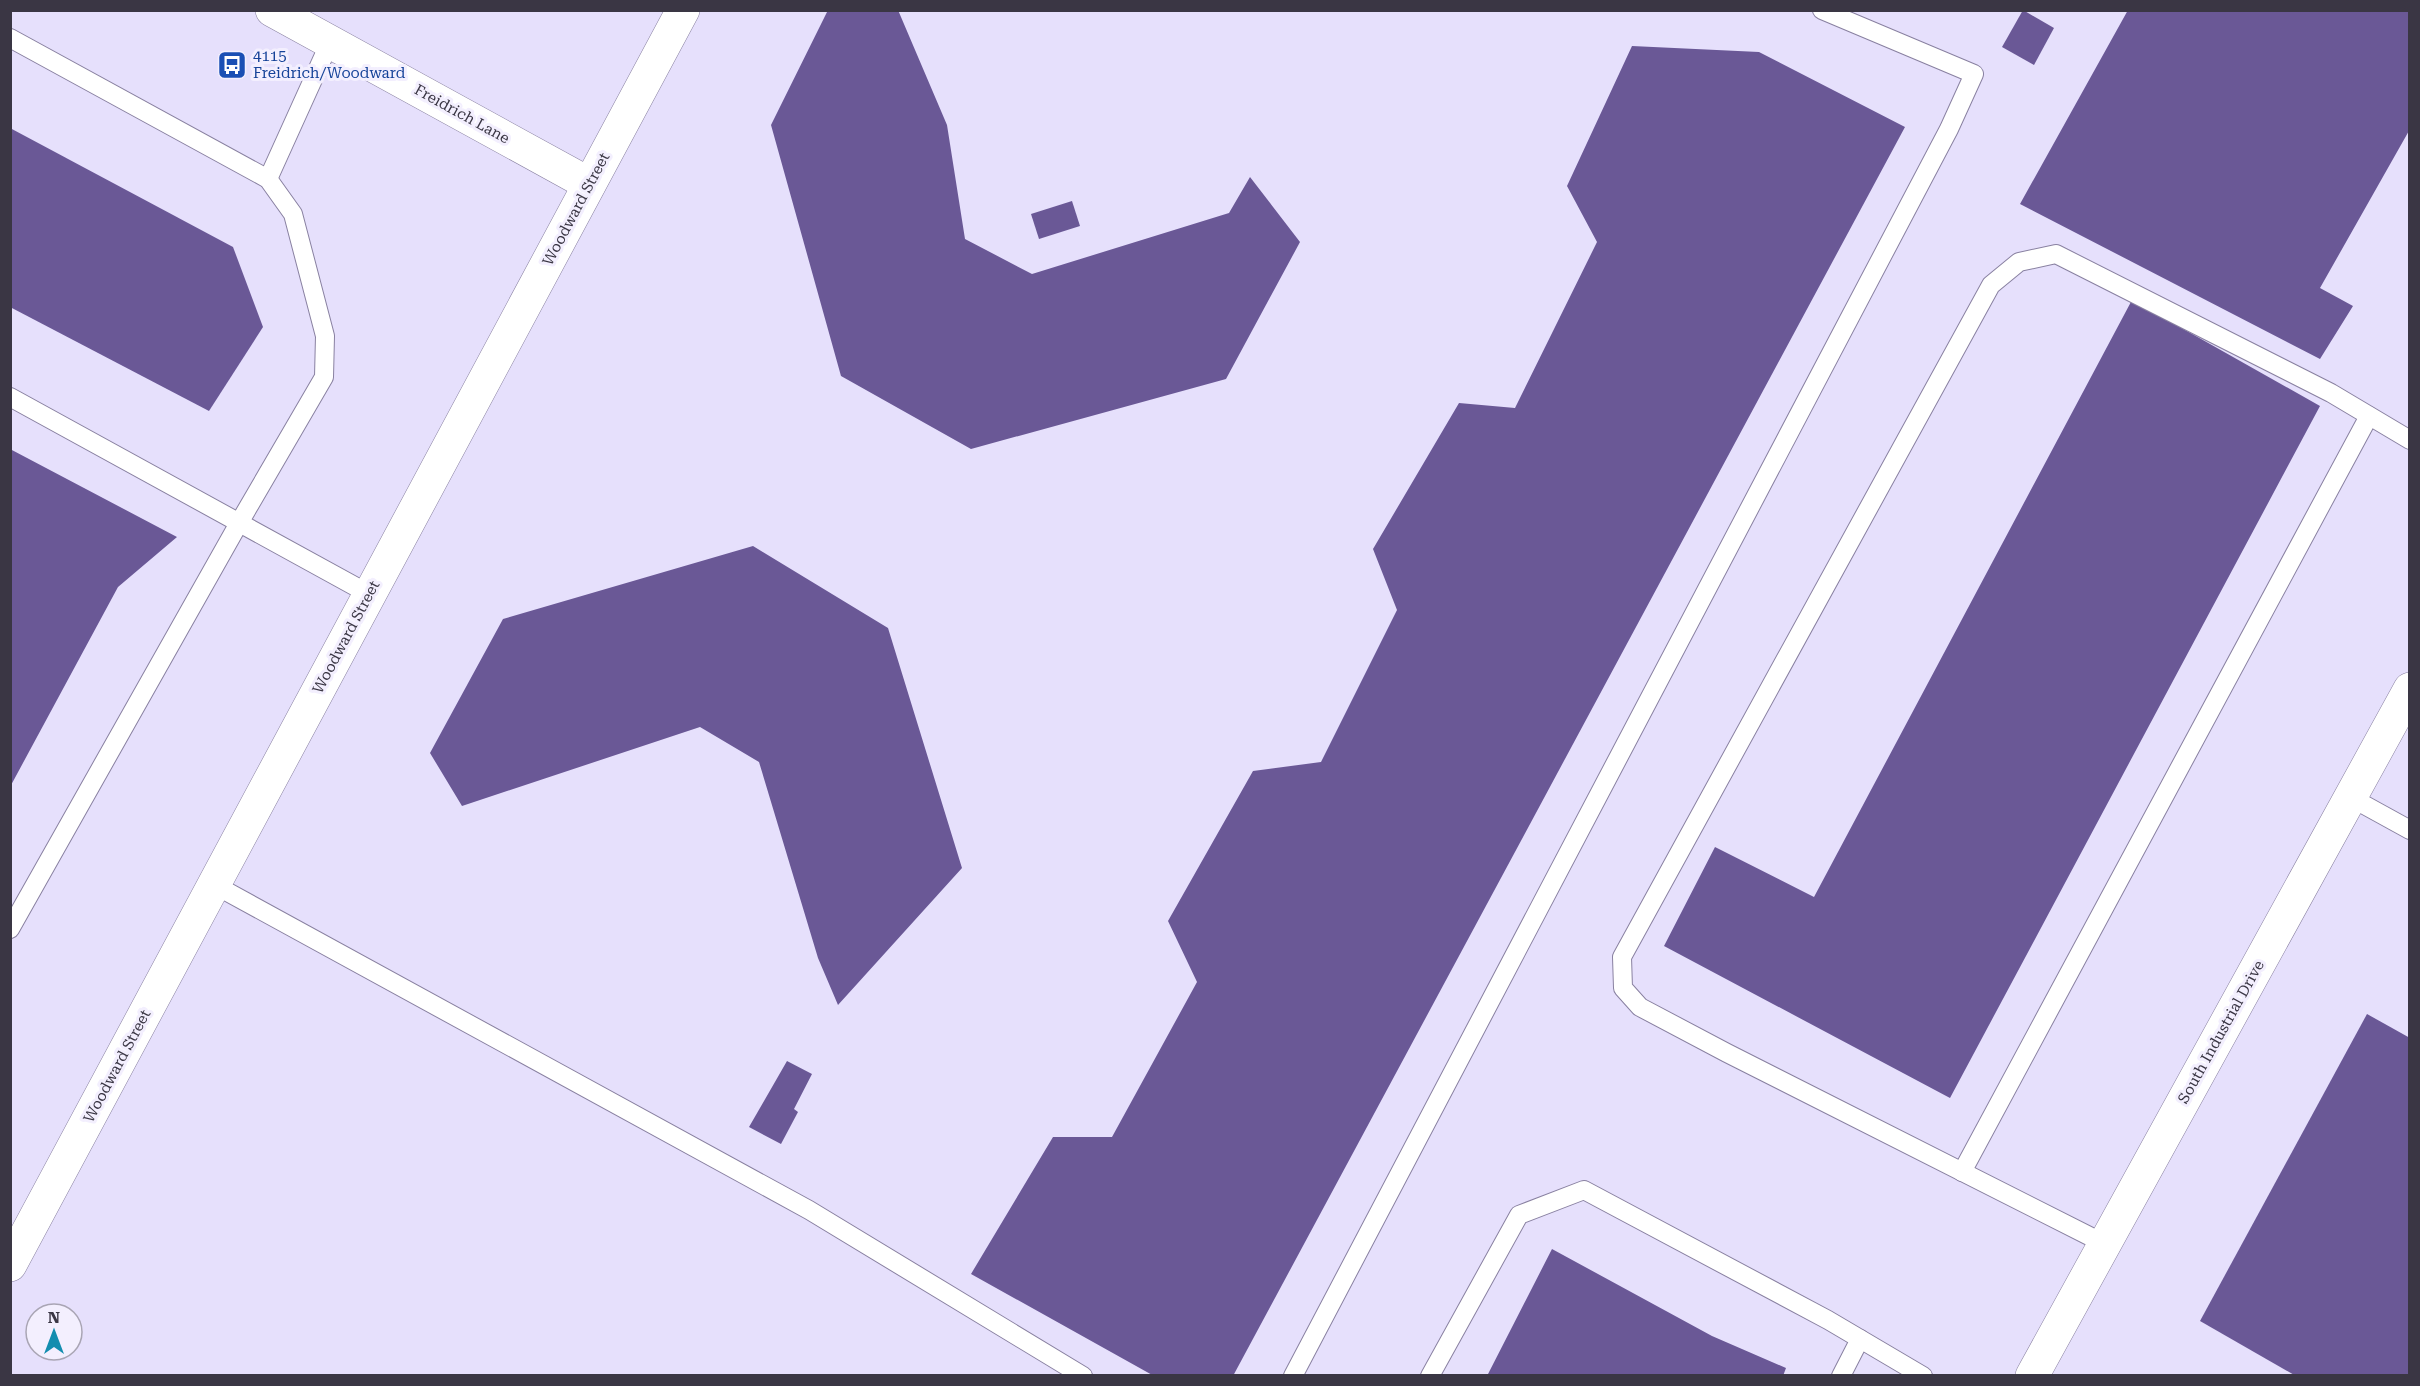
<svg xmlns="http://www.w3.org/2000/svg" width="2420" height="1386" viewBox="0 0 2420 1386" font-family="'Roboto Serif',serif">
<rect width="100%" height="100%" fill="#e6e0fc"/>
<g fill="#6a5896">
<polygon points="828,10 898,10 947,125 965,239 1032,274 1229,213 1250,177 1300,242 1226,379 971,449 841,376 771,125"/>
<polygon points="2023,10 2054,28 2034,65 2002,47"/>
<polygon points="2128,10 2410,10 2410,129 2320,288 2353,306 2320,359 2020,204"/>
<polygon points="1632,46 1759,52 1905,127 1233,1376 1154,1376 971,1274 1053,1137 1112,1137 1197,982 1168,921 1253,771 1321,762 1397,610 1373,549 1459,403 1515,408 1597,242 1567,186"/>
<polygon points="10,128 233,247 263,327 209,411 10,307"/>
<polygon points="1072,201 1080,226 1039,239 1031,214"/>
<polygon points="2132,300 2320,406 1950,1098 1664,946 1715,847 1814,897"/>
<polygon points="10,449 177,537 118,587 10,787"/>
<polygon points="753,546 888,628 962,868 838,1005 818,958 759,762 700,727 462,806 430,753 503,619"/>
<polygon points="2367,1014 2410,1038 2410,1376 2296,1376 2200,1321"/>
<polygon points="787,1061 812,1074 794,1109 798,1112 781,1144 749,1127"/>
<polygon points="1552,1249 1712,1336 1786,1368 1783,1376 1487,1376"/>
</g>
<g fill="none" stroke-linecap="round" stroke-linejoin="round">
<g stroke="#8981a1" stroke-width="20">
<g id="lane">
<polyline points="10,38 268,179 293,214 325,336 324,377 239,523 10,929"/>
<polyline points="268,179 330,42"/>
<polyline points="10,397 369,594"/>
<polyline points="2350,797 2410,830"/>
<polyline points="213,884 809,1210 1083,1376"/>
<polyline points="1962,1172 2369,416"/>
<polyline points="2105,1244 1727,1053 1640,1007 1623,988 1622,957 1991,285 2019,262 2056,254 2331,393 2410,440"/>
<path d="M 1293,1376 C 1513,960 1729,543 1949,129 L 1974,74 L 1822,10"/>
<polyline points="1430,1376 1519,1215 1584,1190 1828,1320 1923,1376"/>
<polyline points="1841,1376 1860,1339"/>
</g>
</g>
<g stroke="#8981a1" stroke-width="34">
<polyline id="street" points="2032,1376 2410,689"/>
</g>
<g stroke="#8981a1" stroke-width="34">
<g id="secondary">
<polyline points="272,10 589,184"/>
<polyline points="10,1265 683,10"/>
</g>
</g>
<use href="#lane" stroke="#fff" stroke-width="18"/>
<use href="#street" stroke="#fff" stroke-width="33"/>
<use href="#secondary" stroke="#fff" stroke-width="33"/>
</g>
<defs>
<g id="bus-square" transform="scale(1.5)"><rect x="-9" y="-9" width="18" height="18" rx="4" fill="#1a4fb4" stroke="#f3effe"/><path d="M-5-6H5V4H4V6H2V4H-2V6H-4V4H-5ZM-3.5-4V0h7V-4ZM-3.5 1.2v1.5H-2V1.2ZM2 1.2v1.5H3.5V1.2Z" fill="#fff"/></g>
</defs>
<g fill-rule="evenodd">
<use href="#bus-square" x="232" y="65"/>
</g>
<g text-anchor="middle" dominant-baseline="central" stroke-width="6" stroke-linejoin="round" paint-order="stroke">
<g font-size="15" fill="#164399" stroke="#f3effe" text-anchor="start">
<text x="253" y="56">4115<tspan x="253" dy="17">Freidrich/Woodward</tspan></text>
</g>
<g font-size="15" fill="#3a3644" stroke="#f3effe">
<text transform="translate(462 114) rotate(29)">Freidrich Lane</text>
<text transform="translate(576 209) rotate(-62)">Woodward Street</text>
<text transform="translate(346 637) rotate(-62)">Woodward Street</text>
<text transform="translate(2221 1032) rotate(-61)">South Industrial Drive</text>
<text transform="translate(117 1066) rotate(-62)">Woodward Street</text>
</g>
</g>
<rect width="2420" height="1386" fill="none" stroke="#3a3644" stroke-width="24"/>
<g transform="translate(54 1332)"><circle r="28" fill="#f3effe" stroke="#a9a5b4" stroke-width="1.5"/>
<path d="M0-4.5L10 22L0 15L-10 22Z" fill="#138daf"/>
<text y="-9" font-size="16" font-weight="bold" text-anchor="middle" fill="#3a3644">N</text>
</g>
</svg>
